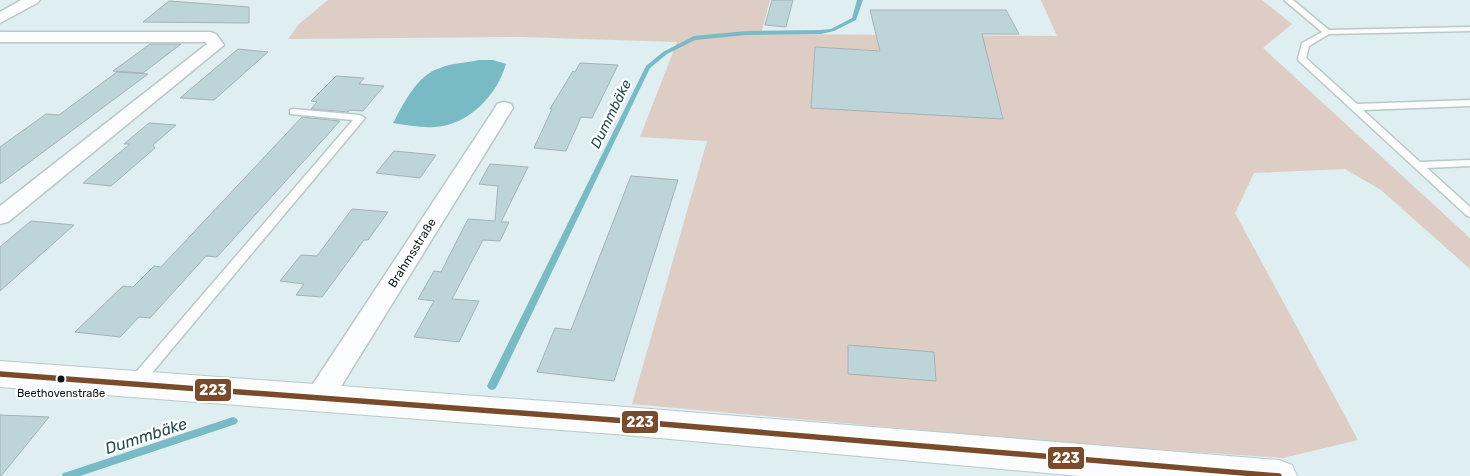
<svg xmlns="http://www.w3.org/2000/svg" width="1470" height="476" viewBox="0 0 1470 476" font-family="Rubik,sans-serif">
<rect width="100%" height="100%" fill="#deeef1"/>
<path fill="#ddcdc4" fill-rule="evenodd" d="M 328,0 L 770,0 L 761,34 L 1057,36 L 1041,0 L 1262,0 L 1292,24 L 1263,48 L 1470,238 L 1470,269 L 1381,190 L 1345,169 L 1254,173 L 1235,213 L 1358,440 L 1283,458 L 1064,443 L 632,404 L 707,141 L 640,137 L 677,42 L 522,37 L 288,39 L 299,24 ZM 815,47 L 987,56 L 1003,119 L 811,108 Z"/>
<path fill="#78bbc4" d="M 479,60 L 493,60 L 506,64 C 497,95 469,125 435,127 C 421,128 407,125 393,123 C 404,103 417,75 440,68 C 452,63 466,63 479,60 Z"/>
<g fill="none" stroke-linecap="round" stroke-linejoin="round">
<g fill="#78bbc4" fill-rule="evenodd">
<polygon points="857,0 863,0 856,20 834,31 821,34 746,35 695,40 667,54 650,68 497,386 495,389 492,390 489,389 487,386 646,66 663,52 694,36 746,31 821,30 831,29 852,18"/>
<polygon points="233,417 236,418 238,421 236,424 80,476 62,476 63,473 67,472"/>
</g>
</g>
<g fill="#bdd5d9" stroke="#a5b2b4">
<polygon points="772,0 793,0 786,27 765,25"/>
<polygon points="169,1 249,7 249,23 143,22"/>
<polygon points="870,10 1006,10 1019,34 982,34 1003,119 811,108 815,47 880,51"/>
<polygon points="150,44 181,44 143,73 113,71"/>
<polygon points="238,49 268,52 214,100 180,98"/>
<polygon points="580,63 618,65 592,118 581,117 566,151 534,148 552,109 550,109 573,71 575,72"/>
<polygon points="117,72 148,74 0,184 0,147 46,114 59,115"/>
<polygon points="336,76 364,78 359,84 384,86 363,111 350,110 348,112 311,109 317,102 311,101"/>
<polygon points="302,117 340,121 217,257 206,256 150,318 139,317 120,337 75,332 123,286 133,287 154,266 161,267"/>
<polygon points="149,123 176,125 153,145 155,148 111,186 83,183 130,144 124,144"/>
<polygon points="394,151 436,155 420,178 376,173"/>
<polygon points="490,164 528,167 501,222 509,222 500,241 483,240 452,299 479,301 459,342 414,337 434,301 418,299 434,271 441,272 468,219 495,221 498,186 479,184"/>
<polygon points="631,176 678,180 614,381 537,372 555,328 571,330"/>
<polygon points="352,209 388,212 368,240 364,240 322,297 296,295 304,284 280,281 301,255 317,256"/>
<polygon points="31,221 74,225 0,291 0,247"/>
<polygon points="848,345 934,352 936,381 848,374"/>
<polygon points="0,415 49,417 1,476 0,476"/>
</g>
<g fill="none" stroke-linecap="round" stroke-linejoin="round">
<g stroke="#bbc8c9" stroke-width="3">
<g id="service">
<polygon points="1284,0 1293,0 1329,30 1470,27 1470,31 1329,34 1309,46 1306,58 1357,104 1470,100 1470,106 1363,110 1420,162 1470,160 1470,166 1427,168 1470,207 1470,217 1466,215 1299,61 1298,59 1302,43 1322,32"/>
<polygon points="293,109 360,115 365,118 141,386 136,387 131,386 129,382 131,378 353,120 290,114 290,110"/>
</g>
</g>
<g stroke="#bbc8c9" stroke-width="3">
<g id="minor">
<polygon points="21,0 40,0 37,3 0,23 0,12"/>
<polygon points="0,32 210,32 216,34 224,45 8,222 0,224 0,206 207,44 205,42 0,42"/>
<polygon points="504,102 511,104 513,108 329,406 319,409 309,406 305,398 309,390 495,108 497,104"/>
</g>
</g>
<g stroke="#bbc8c9" stroke-width="2">
<polygon id="tertiary" points="0,361 614,406 1279,460 1292,465 1297,476 1080,476 614,434 0,387"/>
</g>
<use href="#service" fill="#fafcfd" fill-rule="evenodd"/>
<use href="#minor" fill="#fafcfd" fill-rule="evenodd"/>
<use href="#tertiary" fill="#fafcfd" fill-rule="evenodd"/>
<g stroke="#fff" stroke-width="9">
<polyline id="bus-1" points="0,374 614,420 1279,476"/>
</g>
<use href="#bus-1" stroke="#7a4b2a" stroke-width="5.5"/>
</g>
<circle fill="#0b1517" stroke="#fff" stroke-width="2" cx="61" cy="379" r="4.5"/>
<g text-anchor="middle" dominant-baseline="central" stroke-width="4.5" stroke-linejoin="round" paint-order="stroke">
<g font-size="11" fill="#0b1517" stroke="#fff">
<text x="61" y="393">Beethovenstraße</text>
</g>
<g font-size="12" fill="#0b1517" stroke="#fff">
<text transform="translate(412 253) rotate(-58)">Brahmsstraße</text>
</g>
<g font-size="14" font-style="italic" fill="#234b51" stroke="#fff">
<text transform="translate(611 114) rotate(-64)">Dummbäke</text>
</g>
<g font-size="16" font-style="italic" fill="#234b51" stroke="#fff">
<text transform="translate(146 436) rotate(-18)">Dummbäke</text>
</g>
</g>
<g stroke="#fff" stroke-width="2">
<rect x="194" y="378" width="38" height="24" rx="5" fill="#7a4b2a"/>
<rect x="621" y="410" width="38" height="24" rx="5" fill="#7a4b2a"/>
<rect x="1047" y="446" width="38" height="24" rx="5" fill="#7a4b2a"/>
</g>
<g font-size="14" text-anchor="middle" font-weight="bold" fill="#fff">
<text x="213" y="395">223</text>
<text x="640" y="427">223</text>
<text x="1066" y="463">223</text>
</g>
</svg>
